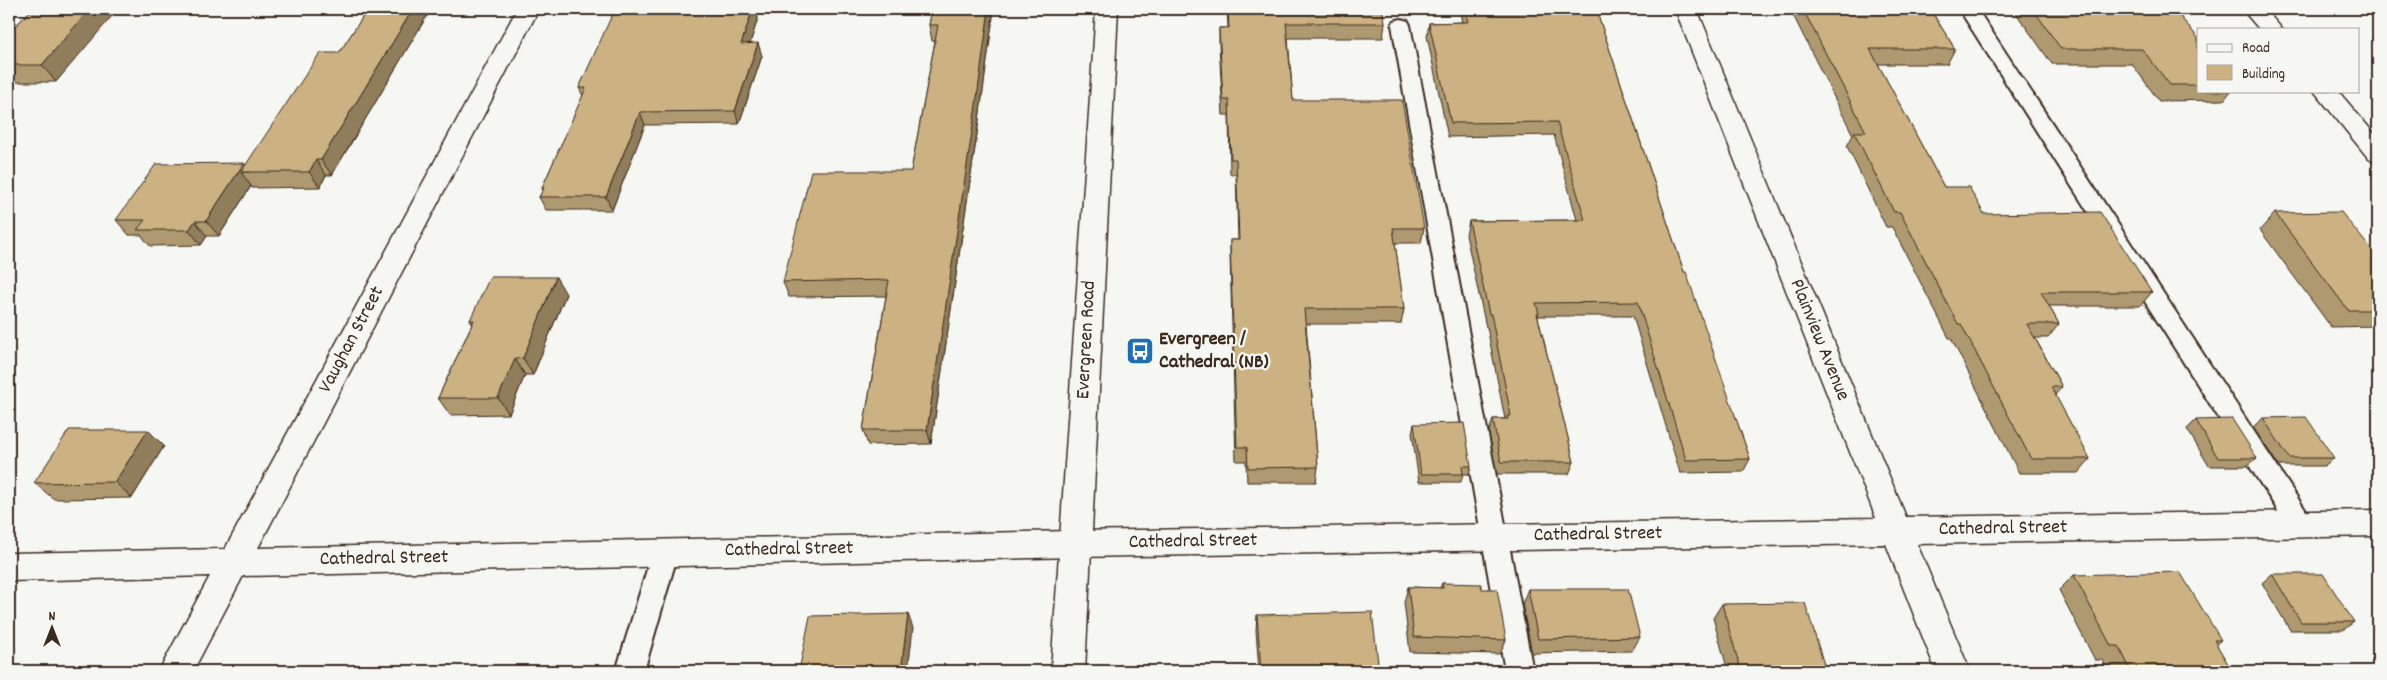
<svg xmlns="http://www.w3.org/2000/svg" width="2387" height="680" viewBox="0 0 2387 680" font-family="Dekko,sans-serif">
<rect width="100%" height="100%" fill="#f6f6f2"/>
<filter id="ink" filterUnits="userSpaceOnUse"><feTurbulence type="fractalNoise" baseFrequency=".02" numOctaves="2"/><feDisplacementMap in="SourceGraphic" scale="10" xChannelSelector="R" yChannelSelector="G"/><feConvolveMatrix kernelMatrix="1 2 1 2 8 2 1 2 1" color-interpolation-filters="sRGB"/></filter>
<g filter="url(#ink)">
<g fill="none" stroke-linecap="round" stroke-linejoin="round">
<g stroke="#3b2a1e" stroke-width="4">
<g id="service">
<polygon points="1959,9 1977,9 2310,517 2314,525 2310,533 2301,536 2292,533"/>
<polygon points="1401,19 1408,21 1410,25 1533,671 1505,671 1392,25 1394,21"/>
<polygon points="665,541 675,545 678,553 644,671 616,671 652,553 655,545"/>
</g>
</g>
<g stroke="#3b2a1e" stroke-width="3">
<g id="minor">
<polygon points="517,9 539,9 258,548 1075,531 1876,518 1675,9 1697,9 1906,517 2378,510 2378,536 1917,544 1970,671 1936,671 1886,544 1075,557 243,576 193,671 159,671 210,576 9,581 9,553 225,549"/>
<polygon points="2242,9 2265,9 2282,29 2259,29"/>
<polygon points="2314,91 2338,91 2378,138 2378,161 2369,159"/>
</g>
</g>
<g stroke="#3b2a1e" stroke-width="3">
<polygon id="tertiary" points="1096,9 1118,9 1085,671 1051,671"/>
</g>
<use href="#service" fill="#f6f6f2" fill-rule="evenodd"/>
<use href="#minor" fill="#f6f6f2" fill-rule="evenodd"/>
<use href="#tertiary" fill="#f6f6f2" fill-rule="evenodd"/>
</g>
<g fill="#af9970" stroke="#3b2a1e">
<polygon points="32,9 56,82 9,82 9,33"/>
<polygon points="368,9 431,9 332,175 326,175 320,187 252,188 251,186 219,236 207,236 201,245 150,246 141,235 129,235 116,220 246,165 339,53"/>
<polygon points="617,9 755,9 758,18 750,43 762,56 739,124 645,125 612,210 546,210 539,197 543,190 542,188 583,96 579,88"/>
<polygon points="932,9 994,9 978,127 931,444 868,445 863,430 886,296 789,297 783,282 911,171 935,41 932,41 929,25"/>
<polygon points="1227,9 1382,9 1385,23 1383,38 1288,38 1293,100 1424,228 1421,243 1395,243 1404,309 1401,324 1306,324 1318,467 1316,482 1247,482 1246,461 1236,461 1230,256 1230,240 1238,240 1236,174 1230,174 1229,115 1223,115 1219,44 1219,28 1228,28"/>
<polygon points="1459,9 1596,9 1684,272 1750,459 1743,472 1680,473 1633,316 1538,316 1538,318 1574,462 1569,474 1497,474 1489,432 1493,419 1505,419 1487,327 1486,327 1466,235 1469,221 1577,220 1554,135 1448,137 1427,36 1429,23 1462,22"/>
<polygon points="1790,9 1930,9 1955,49 1947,64 1878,64 1944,187 1984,214 2152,292 2140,306 2049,306 2059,324 2048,338 2035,338 2062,387 2055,395 2090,459 2078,473 2019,473 1951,338 1949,338 1892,227 1886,227 1847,146 1853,135"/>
<polygon points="2013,9 2174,9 2198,38 2198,91 2231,91 2224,100 2159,101 2132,64 2052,64"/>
<polygon points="2275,213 2378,258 2378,326 2331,327 2260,230"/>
<polygon points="566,294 533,375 525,375 509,414 450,415 438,398 472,324 470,320"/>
<polygon points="2263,418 2334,458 2324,466 2279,466 2253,427"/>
<polygon points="2196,420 2257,458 2247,466 2209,466 2187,429"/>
<polygon points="1414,424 1471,466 1469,474 1463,474 1461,482 1419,482 1412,433"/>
<polygon points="148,430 164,446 132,498 54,499 34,483"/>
<polygon points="2272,574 2354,622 2343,630 2290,630 2262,583"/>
<polygon points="2074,575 2221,640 2216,644 2232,671 2108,671 2102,660 2095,660 2059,590"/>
<polygon points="1442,583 1482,589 1506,640 1500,654 1410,652 1404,602 1408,587 1440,588"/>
<polygon points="1528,589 1640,637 1632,651 1532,653 1522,604"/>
<polygon points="1722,604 1826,671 1728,671 1713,618"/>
<polygon points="1257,615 1379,671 1259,671 1256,630"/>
</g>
<g fill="#8f7d5b" stroke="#3b2a1e">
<polygon points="90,9 118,9 56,82 42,65"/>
<polygon points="413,9 431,9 332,175 321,160"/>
<polygon points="753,9 755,9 758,18 746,56 741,44"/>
<polygon points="989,9 994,9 978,127 931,444 927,430"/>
<polygon points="758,43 762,56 739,124 735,111"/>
<polygon points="640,112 645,125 612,210 606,197"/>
<polygon points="316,160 326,175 320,187 309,172"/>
<polygon points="244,163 251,172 241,172 251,186 219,236 206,221"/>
<polygon points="195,221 207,236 201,245 189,230"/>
<polygon points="556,277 566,294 533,375 523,358"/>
<polygon points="515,359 525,375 509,414 498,398"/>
<polygon points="148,430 164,446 132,498 115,482"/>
<polygon points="908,614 913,628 908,671 901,671"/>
</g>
<g fill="#ccb282" stroke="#3b2a1e">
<polygon points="32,9 90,9 42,65 9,65 9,33"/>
<polygon points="368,9 413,9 321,160 316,160 309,172 241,172 320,53 339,53"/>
<polygon points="617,9 753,9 741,44 758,43 735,111 640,112 606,197 539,197 544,188 542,188 586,88 579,88 612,15 614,15"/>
<polygon points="932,9 989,9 975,112 927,430 863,430 889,280 783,282 811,171 911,171 938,25 929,25"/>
<polygon points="1228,9 1382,9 1385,23 1286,23 1293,100 1402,100 1424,228 1393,228 1404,309 1304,309 1318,467 1248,468 1247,447 1237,447 1230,240 1239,240 1236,159 1231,159 1229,100 1223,100 1219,28 1229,28"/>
<polygon points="1465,9 1596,9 1684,272 1686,272 1750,459 1686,460 1638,302 1536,303 1539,314 1537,314 1574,462 1501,462 1493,419 1508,419 1507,416 1511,416 1491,314 1489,314 1469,221 1585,220 1557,122 1451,123 1429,23 1468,22"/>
<polygon points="1803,9 1930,9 1955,49 1870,49 1944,187 1969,187 1984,214 2100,212 2152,292 2041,292 2059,324 2027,324 2062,387 2051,387 2090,459 2031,459 1961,324 1958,324 1900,212 1894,212 1854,132 1866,132"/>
<polygon points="2033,9 2174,9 2198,38 2198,85 2170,85 2142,49 2061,49"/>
<polygon points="244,163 206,221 195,221 189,230 137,230 145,220 116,220 156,164"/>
<polygon points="2341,212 2378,258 2378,310 2348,310 2275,213"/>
<polygon points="490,277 556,277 523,358 515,359 498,398 438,398 474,320 470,320"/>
<polygon points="2306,417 2334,458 2289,458 2263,418"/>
<polygon points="2232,419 2257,458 2218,458 2196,420"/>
<polygon points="1464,423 1471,466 1462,466 1463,474 1421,474 1414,424"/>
<polygon points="69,430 148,430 115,482 34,483"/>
<polygon points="2180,572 2221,640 2214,640 2232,671 2131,671 2119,646 2111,646 2074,575"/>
<polygon points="2272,574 2323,574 2354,622 2301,622"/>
<polygon points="1442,583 1481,584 1482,589 1497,589 1506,640 1414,637 1408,587 1443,588"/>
<polygon points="1528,589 1628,589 1640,637 1538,639"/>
<polygon points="1805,603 1826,671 1741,671 1722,604"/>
<polygon points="1372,612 1379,671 1261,671 1257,615"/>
<polygon points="908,614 901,671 799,671 810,616"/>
</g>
</g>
<defs>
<g id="bus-square" transform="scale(1.4375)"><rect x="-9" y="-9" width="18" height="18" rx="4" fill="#1f6fb2" stroke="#f6f6f2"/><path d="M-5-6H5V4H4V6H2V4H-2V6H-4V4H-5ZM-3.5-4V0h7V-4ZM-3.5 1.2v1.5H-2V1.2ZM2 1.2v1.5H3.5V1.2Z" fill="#fff"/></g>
</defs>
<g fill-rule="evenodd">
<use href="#bus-square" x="1140" y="351"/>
</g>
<g text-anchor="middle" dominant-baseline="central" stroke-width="4.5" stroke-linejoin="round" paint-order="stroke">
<g font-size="20" fill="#3b2a1e" stroke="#f6f6f2">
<text transform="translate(352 340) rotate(-62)">Vaughan Street</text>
<text transform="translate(1087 340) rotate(-87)">Evergreen Road</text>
<text transform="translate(1819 340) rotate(68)">Plainview Avenue</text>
<text transform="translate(2003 529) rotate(-1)">Cathedral Street</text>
<text transform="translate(1598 535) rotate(-1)">Cathedral Street</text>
<text transform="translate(1193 542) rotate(-1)">Cathedral Street</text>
<text transform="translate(789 550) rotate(-1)">Cathedral Street</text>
<text transform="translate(384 559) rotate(-1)">Cathedral Street</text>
</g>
<g font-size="20" font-weight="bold" fill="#3b2a1e" stroke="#f6f6f2" text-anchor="start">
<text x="1159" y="340">Evergreen /<tspan x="1159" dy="23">Cathedral (NB)</tspan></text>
</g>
</g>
<rect width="2387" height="680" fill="none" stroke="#f6f6f2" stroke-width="30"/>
<rect x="15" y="15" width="2357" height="650" fill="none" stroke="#3b2a1e" stroke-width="2" filter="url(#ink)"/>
<rect x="2197" y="28" width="162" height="65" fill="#f6f6f2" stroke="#aba49d"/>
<rect x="2207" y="44" width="25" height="8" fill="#f6f6f2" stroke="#aba49d"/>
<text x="2242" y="52" font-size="15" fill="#3b2a1e">Road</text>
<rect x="2207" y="65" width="25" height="15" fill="#ccb282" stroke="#aba49d"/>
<text x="2242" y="78" font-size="15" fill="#3b2a1e">Building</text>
<g transform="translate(52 628)" stroke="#f6f6f2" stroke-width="4" paint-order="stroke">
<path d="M0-4L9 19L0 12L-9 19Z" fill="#3b2a1e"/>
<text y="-8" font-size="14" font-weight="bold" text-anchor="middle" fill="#3b2a1e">N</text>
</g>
</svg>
